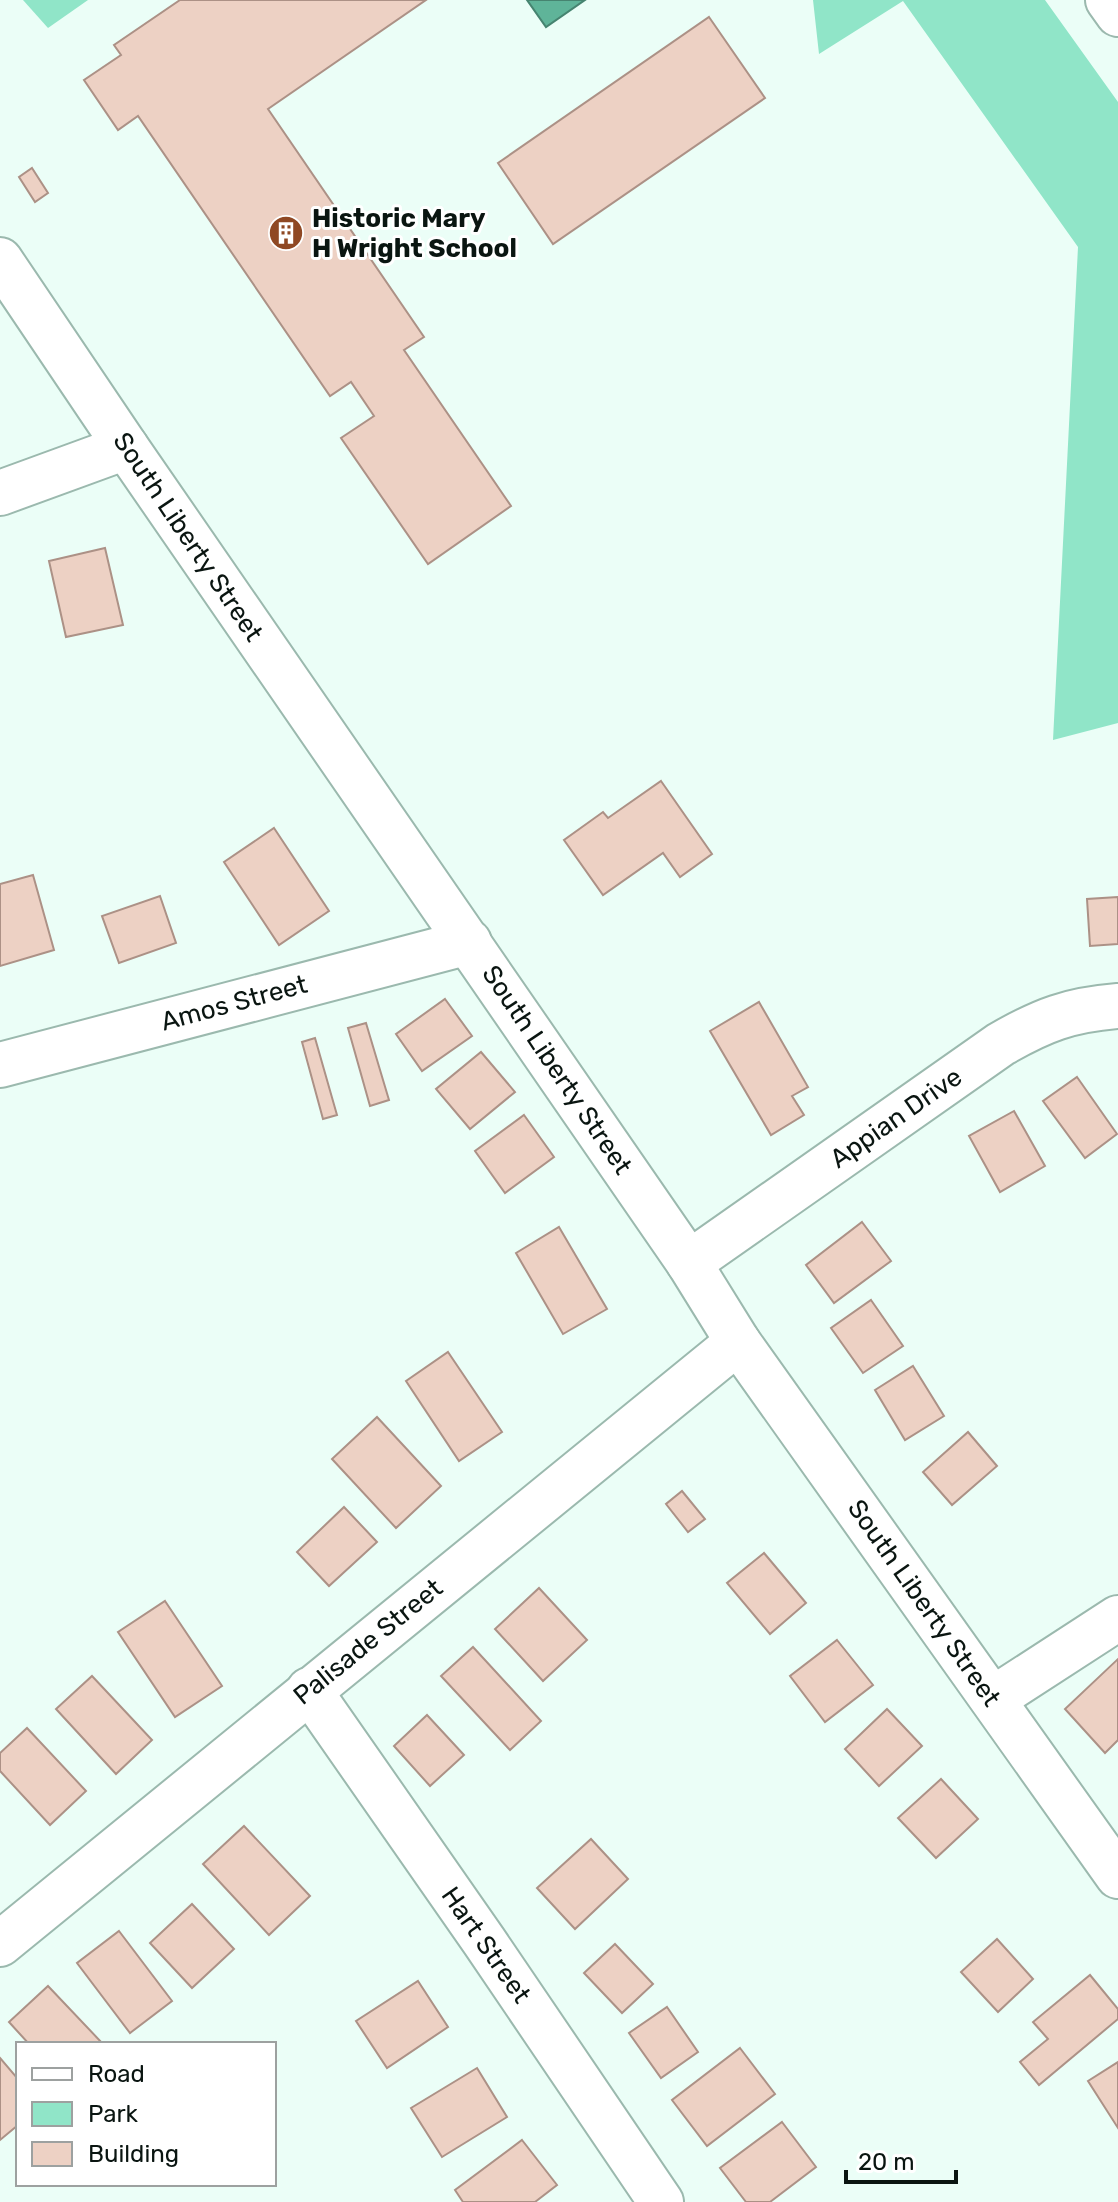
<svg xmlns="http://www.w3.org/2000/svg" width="1118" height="2202" viewBox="0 0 1118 2202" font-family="Rubik,sans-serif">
<rect width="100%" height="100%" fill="#ebfef7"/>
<g fill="#90e5c8">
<polygon points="23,0 88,0 48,28"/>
<polygon points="813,0 1045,0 1118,102 1118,723 1053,740 1078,247 903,1 819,54"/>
</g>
<polygon fill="#5fb499" stroke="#468470" stroke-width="2" points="527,0 585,0 546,27"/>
<g fill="#edd1c4" stroke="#ac9186" stroke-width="2">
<polygon points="180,0 426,0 268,109 424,337 404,350 511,506 428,564 341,438 374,416 351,382 330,396 138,116 118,130 84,80 121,55 114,45"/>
<polygon points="709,17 765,98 553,244 498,163"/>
<polygon points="32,168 48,193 35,202 19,177"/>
<polygon points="105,548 123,625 66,637 49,561"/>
<polygon points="661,781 712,854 680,877 663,853 603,895 564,840 603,812 608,818"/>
<polygon points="274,828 329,911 279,945 224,862"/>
<polygon points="33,875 54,950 0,966 0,884"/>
<polygon points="160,896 176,943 119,963 102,916"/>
<polygon points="1118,897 1118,944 1090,946 1087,899"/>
<polygon points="445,999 472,1036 422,1071 396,1034"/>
<polygon points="759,1002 808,1087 792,1096 804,1115 771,1135 710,1031"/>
<polygon points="366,1023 389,1100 370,1106 348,1028"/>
<polygon points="315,1038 337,1115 323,1119 302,1042"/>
<polygon points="481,1052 515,1092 470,1129 436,1089"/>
<polygon points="1077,1077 1117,1134 1085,1158 1043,1101"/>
<polygon points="1014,1111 1045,1166 1000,1192 969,1136"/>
<polygon points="524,1115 554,1157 505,1193 475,1151"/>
<polygon points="862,1222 891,1261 834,1303 806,1265"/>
<polygon points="559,1227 607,1309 563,1334 516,1253"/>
<polygon points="871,1300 903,1346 863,1373 831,1328"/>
<polygon points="448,1352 502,1432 459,1461 406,1381"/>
<polygon points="913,1366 944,1416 905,1440 875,1390"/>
<polygon points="377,1417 441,1486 396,1528 332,1459"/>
<polygon points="968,1432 997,1466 952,1505 923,1472"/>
<polygon points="682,1491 705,1519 688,1532 666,1504"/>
<polygon points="344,1507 377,1542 329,1586 297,1552"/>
<polygon points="764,1553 806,1603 770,1634 727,1583"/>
<polygon points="539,1588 587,1640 543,1681 495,1629"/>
<polygon points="165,1601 222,1686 175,1717 118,1632"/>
<polygon points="837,1640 873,1685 825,1722 790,1676"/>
<polygon points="473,1647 541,1721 510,1750 441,1676"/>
<polygon points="1118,1659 1118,1740 1105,1753 1065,1709"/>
<polygon points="92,1676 152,1740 116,1774 56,1709"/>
<polygon points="887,1709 922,1746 879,1786 845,1749"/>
<polygon points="427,1715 464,1755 430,1786 394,1746"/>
<polygon points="27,1728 86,1791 50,1825 0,1771 0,1753"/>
<polygon points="941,1779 978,1819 936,1858 898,1818"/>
<polygon points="244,1826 310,1896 269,1935 203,1864"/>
<polygon points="591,1839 628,1879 575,1929 537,1888"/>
<polygon points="192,1904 234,1949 192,1988 150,1943"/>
<polygon points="119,1931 172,2001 130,2033 77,1963"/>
<polygon points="997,1939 1033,1979 998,2012 961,1972"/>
<polygon points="615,1944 653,1984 622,2013 584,1973"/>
<polygon points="1090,1975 1118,2009 1118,2019 1039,2085 1020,2062 1048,2039 1033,2022"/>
<polygon points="418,1981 448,2027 387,2068 356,2021"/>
<polygon points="48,1986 103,2044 29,2044 9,2022"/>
<polygon points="667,2007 698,2052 661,2078 629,2033"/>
<polygon points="740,2048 775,2094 707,2146 672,2100"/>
<polygon points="0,2058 18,2079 18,2125 0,2140"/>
<polygon points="1118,2062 1118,2128 1088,2081"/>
<polygon points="477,2068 507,2117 442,2157 411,2108"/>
<polygon points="782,2122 816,2167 770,2202 746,2202 720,2168"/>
<polygon points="522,2140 557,2185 535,2202 463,2202 455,2190"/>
</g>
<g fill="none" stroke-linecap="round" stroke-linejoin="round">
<g stroke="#9bb9ae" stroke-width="48">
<g id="minor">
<polyline points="1108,0 1118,14"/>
<polyline points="0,260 126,447 689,1263 738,1342 1118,1876"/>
<polyline points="0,493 126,447"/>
<polyline points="0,1065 469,942"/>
<path d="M 689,1263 L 1001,1044 C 1043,1020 1069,1010 1118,1006"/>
<polyline points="309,1690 484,1941 661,2202"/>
<polyline points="993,1699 1118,1618"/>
<polyline points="0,1944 738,1342"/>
</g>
</g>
<use href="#minor" stroke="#fff" stroke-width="44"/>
</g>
<defs>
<g id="building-disc" transform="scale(1.8)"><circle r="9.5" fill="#8f4823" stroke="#fff"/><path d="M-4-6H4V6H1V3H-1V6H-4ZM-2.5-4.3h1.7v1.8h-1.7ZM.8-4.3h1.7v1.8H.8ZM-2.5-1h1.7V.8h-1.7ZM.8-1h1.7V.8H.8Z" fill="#fff"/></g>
</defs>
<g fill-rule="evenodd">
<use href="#building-disc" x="286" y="233"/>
</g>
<g text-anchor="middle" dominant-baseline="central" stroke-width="6" stroke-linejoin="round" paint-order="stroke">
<g font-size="26" font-weight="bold" fill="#0a1511" stroke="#fff" text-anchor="start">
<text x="312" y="218">Historic Mary<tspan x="312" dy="30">H Wright School</tspan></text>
</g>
<g font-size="26" fill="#0a1511" stroke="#fff">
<text transform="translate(188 537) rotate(56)">South Liberty Street</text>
<text transform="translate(234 1003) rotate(-15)">Amos Street</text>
<text transform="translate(557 1070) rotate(56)">South Liberty Street</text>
<text transform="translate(896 1118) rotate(-35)">Appian Drive</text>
<text transform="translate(924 1603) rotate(55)">South Liberty Street</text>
<text transform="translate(368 1642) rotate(-39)">Palisade Street</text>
<text transform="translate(486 1945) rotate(55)">Hart Street</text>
</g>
</g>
<rect x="16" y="2042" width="260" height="144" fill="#ffffff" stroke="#9da1a0" stroke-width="2"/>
<rect x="32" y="2068" width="40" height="12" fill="#ffffff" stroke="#9da1a0" stroke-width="2"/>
<text x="88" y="2082" font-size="24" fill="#0a1511">Road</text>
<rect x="32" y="2102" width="40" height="24" fill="#90e5c8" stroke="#9da1a0" stroke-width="2"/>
<text x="88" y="2122" font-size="24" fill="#0a1511">Park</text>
<rect x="32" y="2142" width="40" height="24" fill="#edd1c4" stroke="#9da1a0" stroke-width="2"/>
<text x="88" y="2162" font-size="24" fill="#0a1511">Building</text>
<path d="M846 2170v12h110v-12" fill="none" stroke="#0a1511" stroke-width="4"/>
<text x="858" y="2170" font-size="24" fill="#0a1511" stroke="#ffffff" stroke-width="6" paint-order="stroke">20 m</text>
</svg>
